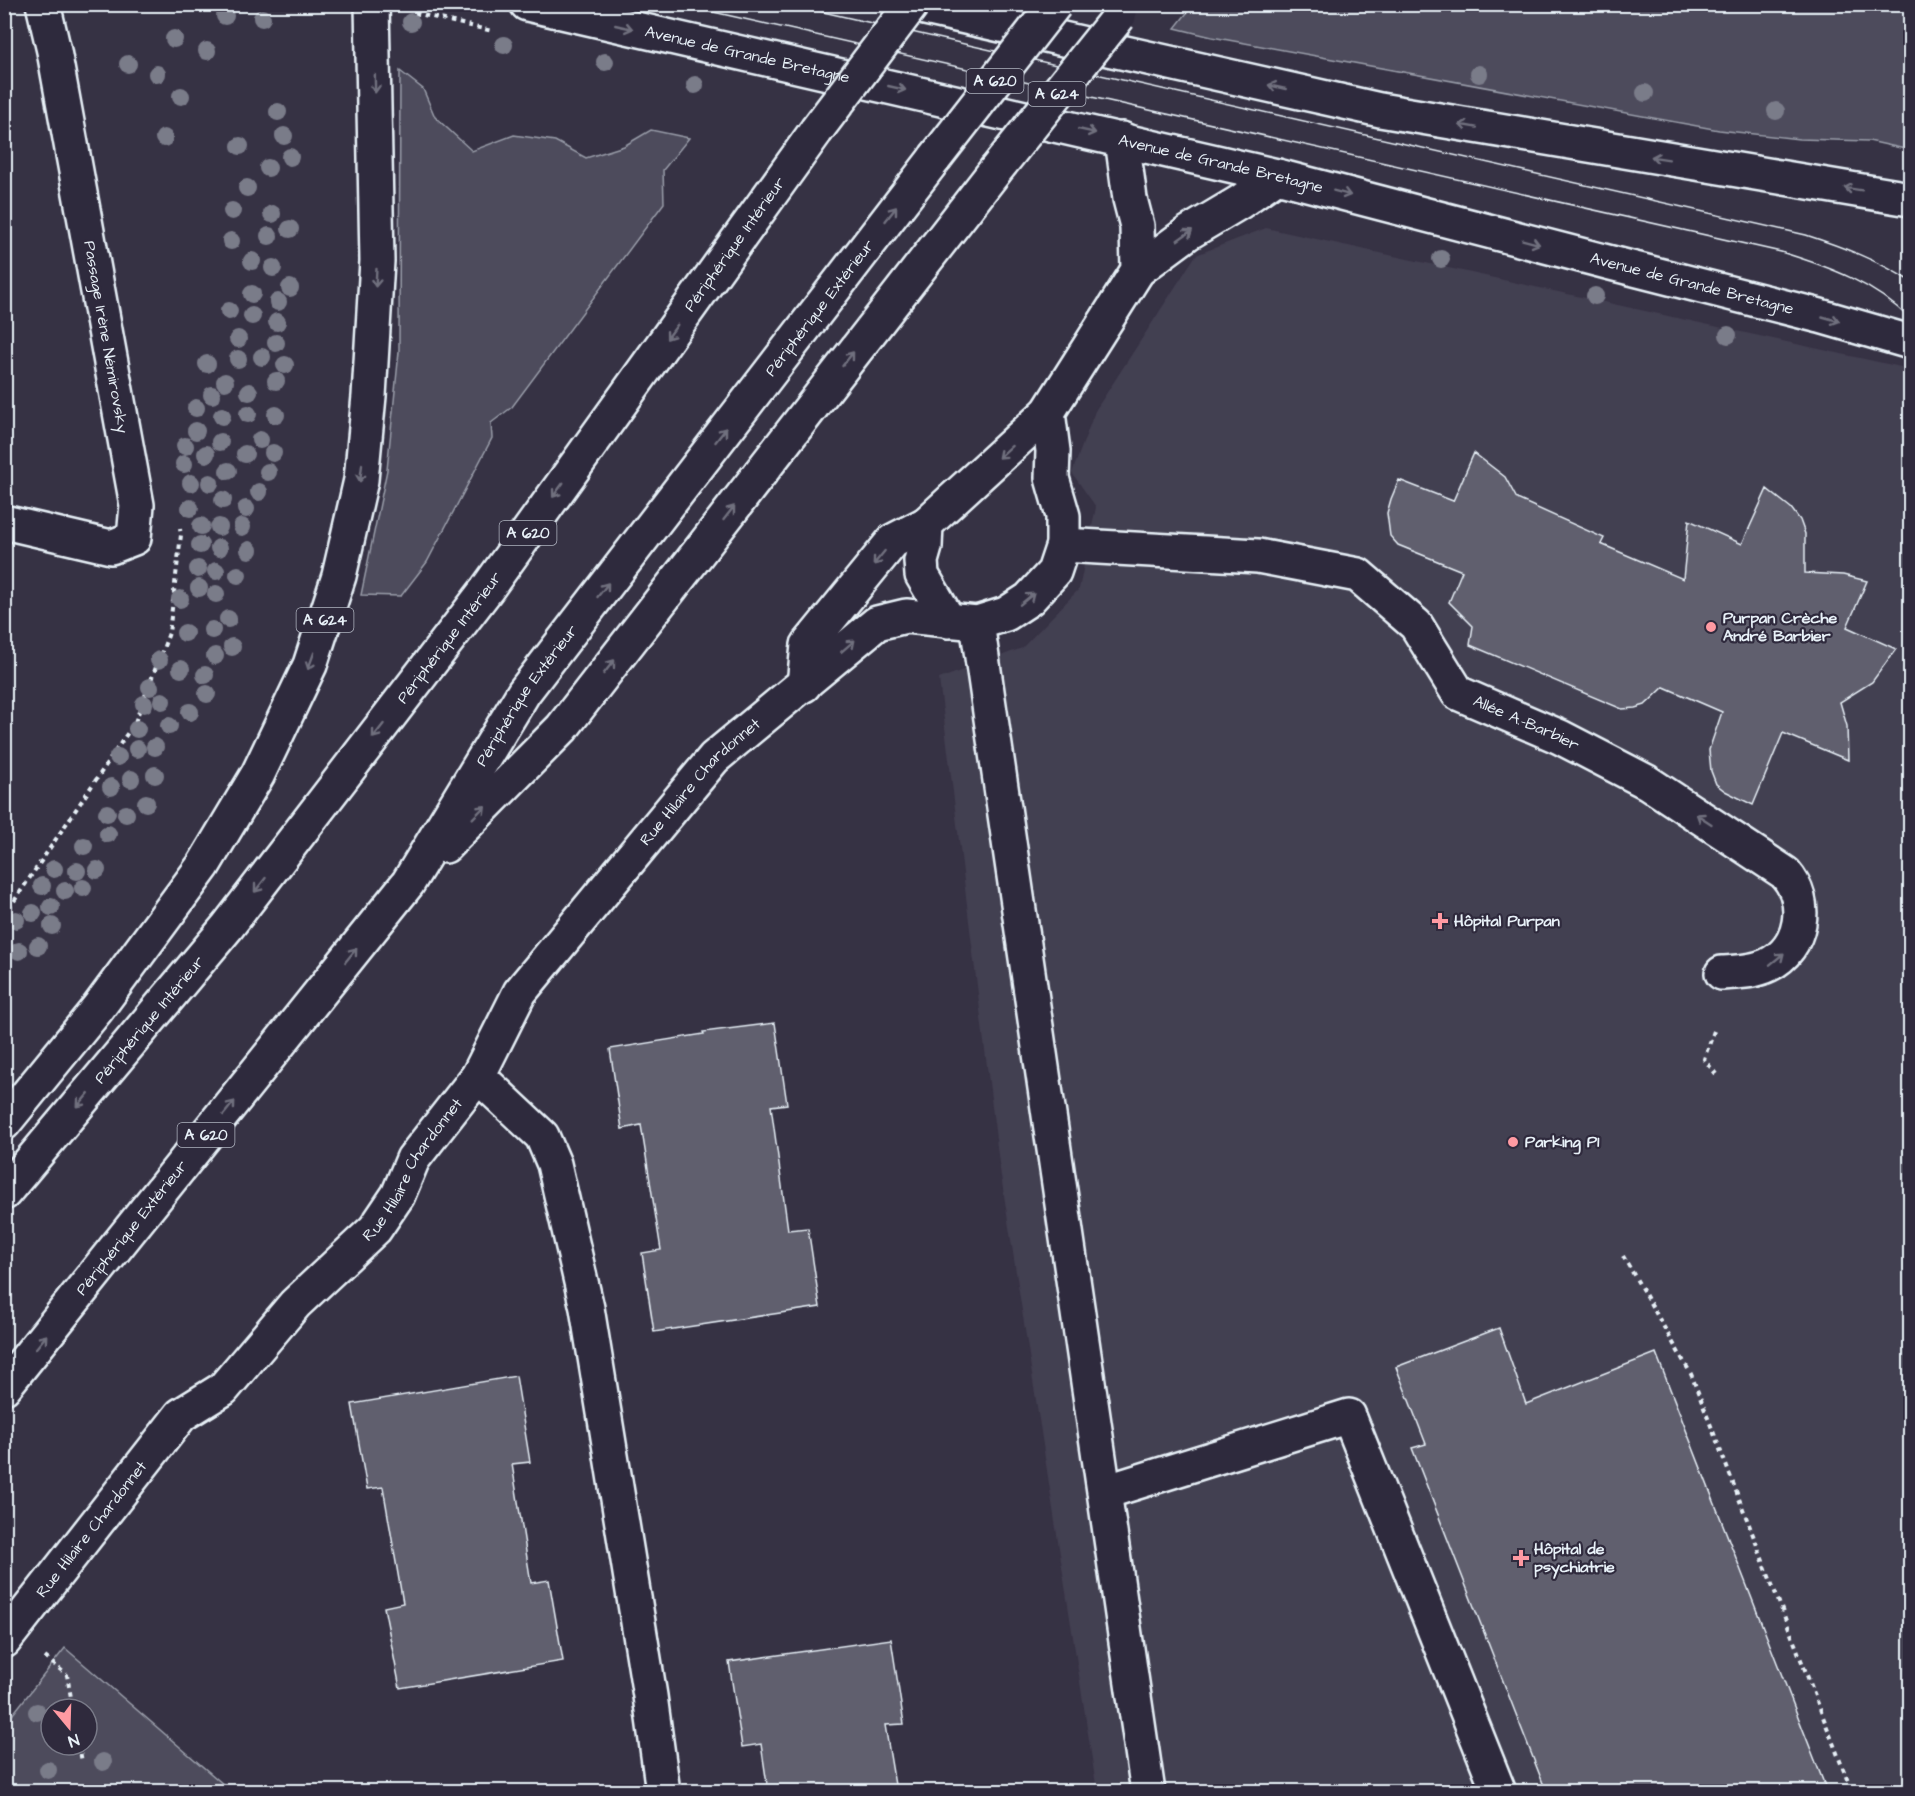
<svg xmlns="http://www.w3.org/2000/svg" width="1915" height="1796" viewBox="0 0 1915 1796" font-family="'Architects Daughter',sans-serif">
<rect width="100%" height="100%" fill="#363244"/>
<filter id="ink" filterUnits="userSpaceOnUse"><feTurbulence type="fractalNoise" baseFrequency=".0167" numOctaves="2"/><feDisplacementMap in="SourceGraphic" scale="12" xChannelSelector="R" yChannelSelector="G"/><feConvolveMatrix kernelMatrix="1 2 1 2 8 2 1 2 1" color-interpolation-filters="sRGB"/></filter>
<g filter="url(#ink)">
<polygon fill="#433f51" points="1266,228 1910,369 1910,1791 1097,1791 999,1163 939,679 1022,648 1079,589 1096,507 1072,473 1095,411 1196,255"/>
<g fill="#4d4b5c" stroke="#9a9eaa" stroke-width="1.5" fill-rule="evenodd">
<polygon points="1194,4 1910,5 1910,150 1869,141 1799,139 1719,130 1212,37 1175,28"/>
<polygon points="400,71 423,89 435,117 472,151 514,135 555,141 586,158 624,146 651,130 689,138 663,170 664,203 512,407 491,423 492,438 427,562 401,596 361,595 387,470 399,352"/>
<path d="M 65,1648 L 231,1791 L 5,1791 L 5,1724 ZM 51,1709 L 87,1709 L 87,1745 L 51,1745 Z"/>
</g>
<g fill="#605e6e" stroke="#e8f1f8" stroke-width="1.5">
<polygon points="1474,453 1505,477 1517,499 1604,538 1601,544 1683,579 1689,520 1742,544 1767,489 1791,508 1800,520 1805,534 1805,573 1843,575 1867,581 1847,627 1896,649 1872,682 1840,702 1847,726 1848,760 1783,733 1753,805 1725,791 1716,784 1711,771 1709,750 1722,712 1664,687 1645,705 1635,708 1622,709 1470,645 1473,626 1449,602 1462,571 1398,545 1390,536 1387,513 1391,499 1399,480 1453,501"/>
<polygon points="775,1023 787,1104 771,1106 788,1230 808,1228 820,1307 654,1332 642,1253 661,1250 641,1125 622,1129 610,1049 704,1034 703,1032"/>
<polygon points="1499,1328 1526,1404 1656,1353 1827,1791 1546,1791 1412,1448 1426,1444 1396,1367"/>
<polygon points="516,1376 530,1462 512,1464 531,1583 549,1580 563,1661 400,1688 384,1607 403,1603 383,1487 367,1489 352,1404"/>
<polygon points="891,1639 904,1724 885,1725 896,1791 768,1791 761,1744 742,1747 729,1662"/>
</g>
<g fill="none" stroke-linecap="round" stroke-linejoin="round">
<g stroke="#e8f1f8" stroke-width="38">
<g id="minor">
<polyline points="1138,270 1188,233 1240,202 1277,176"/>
<polyline points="4,522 111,547 134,538 137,505 54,51 43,4"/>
<path id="s1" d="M 1063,545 L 1258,556 L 1358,575 L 1416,625 L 1458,693 L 1560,737 L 1647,782 L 1785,873 C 1810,901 1803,948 1768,965 C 1754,972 1737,972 1722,973"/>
<polyline points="949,621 922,575 921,561 925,547 926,524 1048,412 1138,270 1137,226 1130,199 1122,139"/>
<polyline points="977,623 1148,1792"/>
<polyline points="804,685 808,645 893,541 926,524"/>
<polyline points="478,1076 542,1136 554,1164 587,1308 650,1696 663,1792"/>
<polyline points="1105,1492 1349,1416 1499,1792"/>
<path id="s2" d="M 4,1641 L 181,1415 L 223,1389 L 295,1304 L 375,1229 L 398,1195 L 413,1159 L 478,1076 L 520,992 L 714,758 L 877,623 L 906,616 L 977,623 L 1006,614 L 1029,599 L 1054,572 L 1063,545 L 1063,516 L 1052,478 L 1053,451 L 1048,412"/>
</g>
</g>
<g stroke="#e8f1f8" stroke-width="38">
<g id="major">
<path id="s3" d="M 527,4 L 1277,176 L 1611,263 L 1820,316 L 1910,342"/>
<polyline points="907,4 1380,110 1910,199"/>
</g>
</g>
<g stroke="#e8f1f8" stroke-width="38">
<g id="highway">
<polyline points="445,846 562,728 995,171"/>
<polyline points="4,1123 98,1008 203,866 258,774 310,665 339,576 361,480 369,396 377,261 372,4"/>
<path id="s4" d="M 4,1193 L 228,926 L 487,589 L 816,131"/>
<path id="s5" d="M 4,1387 L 408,883 L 524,692 L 935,158"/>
</g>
</g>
<g stroke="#e8f1f8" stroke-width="4" stroke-dasharray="4.5 4.5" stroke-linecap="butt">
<polyline points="415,13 492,31"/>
<polyline points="4,916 135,722 169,633 181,535 180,529"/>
<polyline points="1714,1031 1704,1059 1716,1074"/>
<polyline points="1623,1256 1691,1374 1852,1792"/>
<polyline points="45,1657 67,1675 73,1709"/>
<polyline points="79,1745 82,1762"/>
</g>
<use href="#minor" stroke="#2f2a3d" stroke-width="33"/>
<use href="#major" stroke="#2f2a3d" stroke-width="33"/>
<use href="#highway" stroke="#2f2a3d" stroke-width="33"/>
<g stroke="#e8f1f8" stroke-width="1.5">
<path d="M 678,4 L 1781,252 C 1830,267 1874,283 1910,319"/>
<path d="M 788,4 L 1806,235 C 1843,247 1877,260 1910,281"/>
</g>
<g stroke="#e8f1f8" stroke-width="38" stroke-linecap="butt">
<g id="highway-bridge">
<polyline points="816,131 912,4"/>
<polyline points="935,158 1055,4"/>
<polyline points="995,171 1119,16"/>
</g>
</g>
<use href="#highway-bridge" stroke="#2f2a3d" stroke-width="33"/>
</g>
<g fill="#7a7b89">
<circle cx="225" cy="16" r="9"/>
<circle cx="262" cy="18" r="9"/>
<circle cx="411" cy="22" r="9"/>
<circle cx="174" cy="39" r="9"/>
<circle cx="504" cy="45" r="9"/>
<circle cx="207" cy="51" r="9"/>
<circle cx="605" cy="62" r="9"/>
<circle cx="128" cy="64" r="9"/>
<circle cx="157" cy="74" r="9"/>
<circle cx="1479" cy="74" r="9"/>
<circle cx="695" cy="85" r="9"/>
<circle cx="1645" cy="93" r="9"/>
<circle cx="181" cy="96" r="9"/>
<circle cx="1776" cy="111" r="9"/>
<circle cx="278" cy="112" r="9"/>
<circle cx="284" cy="136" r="9"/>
<circle cx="164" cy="138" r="9"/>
<circle cx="240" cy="146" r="9"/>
<circle cx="290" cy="157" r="9"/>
<circle cx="268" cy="168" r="9"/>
<circle cx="247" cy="188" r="9"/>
<circle cx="232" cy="211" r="9"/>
<circle cx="272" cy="214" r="9"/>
<circle cx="290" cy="229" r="9"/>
<circle cx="269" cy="236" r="9"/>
<circle cx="231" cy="241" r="9"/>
<circle cx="1441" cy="259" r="9"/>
<circle cx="252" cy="261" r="9"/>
<circle cx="273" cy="268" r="9"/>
<circle cx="290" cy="288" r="9"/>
<circle cx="252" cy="294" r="9"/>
<circle cx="1595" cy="296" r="9"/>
<circle cx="278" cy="302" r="9"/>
<circle cx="229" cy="311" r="9"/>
<circle cx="252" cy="316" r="9"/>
<circle cx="277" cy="322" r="9"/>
<circle cx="1728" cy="335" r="9"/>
<circle cx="238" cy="339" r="9"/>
<circle cx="276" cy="343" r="9"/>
<circle cx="262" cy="357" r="9"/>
<circle cx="238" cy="359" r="9"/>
<circle cx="207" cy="364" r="9"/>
<circle cx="285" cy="365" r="9"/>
<circle cx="276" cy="381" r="9"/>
<circle cx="225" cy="382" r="9"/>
<circle cx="249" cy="392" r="9"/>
<circle cx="212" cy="395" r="9"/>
<circle cx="196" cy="408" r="9"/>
<circle cx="248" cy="414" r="9"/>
<circle cx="276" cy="415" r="9"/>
<circle cx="222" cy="416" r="9"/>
<circle cx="196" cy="431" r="9"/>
<circle cx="260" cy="440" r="9"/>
<circle cx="220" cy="442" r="9"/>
<circle cx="185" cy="446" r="9"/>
<circle cx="273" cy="453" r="9"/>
<circle cx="206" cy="454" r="9"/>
<circle cx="245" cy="454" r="9"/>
<circle cx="184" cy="464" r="9"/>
<circle cx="228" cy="471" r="9"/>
<circle cx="268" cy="472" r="9"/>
<circle cx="191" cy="483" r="9"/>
<circle cx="210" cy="483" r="9"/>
<circle cx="259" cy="492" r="9"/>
<circle cx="223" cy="500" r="9"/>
<circle cx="190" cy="508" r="9"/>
<circle cx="246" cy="509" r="9"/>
<circle cx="201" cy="526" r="9"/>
<circle cx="219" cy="527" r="9"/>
<circle cx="242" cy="527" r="9"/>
<circle cx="200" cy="545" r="9"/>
<circle cx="219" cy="548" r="9"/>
<circle cx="249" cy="550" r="9"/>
<circle cx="198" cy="569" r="9"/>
<circle cx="216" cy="571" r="9"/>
<circle cx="238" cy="575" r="9"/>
<circle cx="199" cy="588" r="9"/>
<circle cx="216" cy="594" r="9"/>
<circle cx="180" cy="599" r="9"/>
<circle cx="228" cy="619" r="9"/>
<circle cx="212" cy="630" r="9"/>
<circle cx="185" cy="633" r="9"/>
<circle cx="232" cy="647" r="9"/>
<circle cx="215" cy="656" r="9"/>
<circle cx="159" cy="660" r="9"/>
<circle cx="181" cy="669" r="9"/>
<circle cx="205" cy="675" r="9"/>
<circle cx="150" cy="687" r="9"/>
<circle cx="207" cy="694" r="9"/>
<circle cx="162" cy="701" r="9"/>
<circle cx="144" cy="704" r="9"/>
<circle cx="190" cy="712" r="9"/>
<circle cx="169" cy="726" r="9"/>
<circle cx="137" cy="729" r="9"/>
<circle cx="155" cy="747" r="9"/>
<circle cx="137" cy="749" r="9"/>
<circle cx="118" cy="757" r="9"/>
<circle cx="155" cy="775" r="9"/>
<circle cx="131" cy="779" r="9"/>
<circle cx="111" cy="787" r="9"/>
<circle cx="146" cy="803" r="9"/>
<circle cx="107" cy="813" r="9"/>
<circle cx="126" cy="814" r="9"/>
<circle cx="108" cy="834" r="9"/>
<circle cx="84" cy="846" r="9"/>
<circle cx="54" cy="869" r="9"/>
<circle cx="97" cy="870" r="9"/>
<circle cx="77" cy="871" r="9"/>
<circle cx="42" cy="886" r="9"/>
<circle cx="83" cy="888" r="9"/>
<circle cx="65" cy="891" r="9"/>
<circle cx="51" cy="907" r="9"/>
<circle cx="33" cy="913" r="9"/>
<circle cx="16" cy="920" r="9"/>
<circle cx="52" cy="926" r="9"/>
<circle cx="38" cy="946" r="9"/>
<circle cx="19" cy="951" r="9"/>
<circle cx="37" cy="1712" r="9"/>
<circle cx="103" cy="1762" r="9"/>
<circle cx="48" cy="1770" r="9"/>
</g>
<defs><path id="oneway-shaft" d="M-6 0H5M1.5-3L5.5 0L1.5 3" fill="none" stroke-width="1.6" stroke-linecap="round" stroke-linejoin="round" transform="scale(1.5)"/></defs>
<g stroke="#70707e">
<use href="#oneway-shaft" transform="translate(624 27) rotate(13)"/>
<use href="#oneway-shaft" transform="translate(375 84) rotate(89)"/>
<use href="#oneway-shaft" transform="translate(1277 87) rotate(-167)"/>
<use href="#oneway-shaft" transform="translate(897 88) rotate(13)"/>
<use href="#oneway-shaft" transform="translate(1468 126) rotate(-170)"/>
<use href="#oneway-shaft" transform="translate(1087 131) rotate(13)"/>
<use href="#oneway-shaft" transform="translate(1660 158) rotate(-171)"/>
<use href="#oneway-shaft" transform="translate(1853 189) rotate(-171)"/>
<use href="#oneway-shaft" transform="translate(1342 193) rotate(15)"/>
<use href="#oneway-shaft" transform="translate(891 214) rotate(-52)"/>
<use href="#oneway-shaft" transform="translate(1185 235) rotate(-35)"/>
<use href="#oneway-shaft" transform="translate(1531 242) rotate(15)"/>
<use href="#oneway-shaft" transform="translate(376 278) rotate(93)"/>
<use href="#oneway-shaft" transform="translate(1831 319) rotate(16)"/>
<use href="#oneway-shaft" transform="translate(672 332) rotate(126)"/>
<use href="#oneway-shaft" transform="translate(848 359) rotate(-52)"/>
<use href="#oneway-shaft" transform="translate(721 435) rotate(-52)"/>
<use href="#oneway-shaft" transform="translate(1005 452) rotate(138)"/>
<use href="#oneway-shaft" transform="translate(361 473) rotate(97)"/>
<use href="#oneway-shaft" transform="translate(558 490) rotate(126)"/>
<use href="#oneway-shaft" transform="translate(729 513) rotate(-52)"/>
<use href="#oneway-shaft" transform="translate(879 558) rotate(129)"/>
<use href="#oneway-shaft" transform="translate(603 590) rotate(-52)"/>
<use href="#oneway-shaft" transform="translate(1027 599) rotate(-39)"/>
<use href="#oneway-shaft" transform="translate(848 646) rotate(-41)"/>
<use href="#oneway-shaft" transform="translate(311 661) rotate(110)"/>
<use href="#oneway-shaft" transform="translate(609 667) rotate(-52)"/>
<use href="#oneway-shaft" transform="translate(378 731) rotate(128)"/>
<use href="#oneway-shaft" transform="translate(479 812) rotate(-45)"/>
<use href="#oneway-shaft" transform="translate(1704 819) rotate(-147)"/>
<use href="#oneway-shaft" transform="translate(260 885) rotate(128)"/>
<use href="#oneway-shaft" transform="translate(351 955) rotate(-51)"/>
<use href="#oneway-shaft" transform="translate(1777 959) rotate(-39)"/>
<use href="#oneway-shaft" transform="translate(83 1100) rotate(130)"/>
<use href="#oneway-shaft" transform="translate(229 1108) rotate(-51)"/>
<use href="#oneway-shaft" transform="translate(41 1342) rotate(-51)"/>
</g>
</g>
<g fill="#ff9aa2" stroke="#2f2a3d" stroke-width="2">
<circle cx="1711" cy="627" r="6"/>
<path d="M1437 912h6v6h6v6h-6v6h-6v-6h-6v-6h6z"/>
<circle cx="1513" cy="1142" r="6"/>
<path d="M1518 1549h6v6h6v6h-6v6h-6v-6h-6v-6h6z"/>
</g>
<g text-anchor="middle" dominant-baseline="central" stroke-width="4.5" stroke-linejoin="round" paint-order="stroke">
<g fill="#2f2a3d" stroke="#b0b5c0" stroke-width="1.5">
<rect x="966.5" y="69" width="57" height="24" rx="4.5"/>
<rect x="1028.5" y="82" width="57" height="24" rx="4.5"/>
<rect x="499.5" y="521" width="57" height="24" rx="4.5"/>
<rect x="296.5" y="608" width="57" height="24" rx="4.5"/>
<rect x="177.5" y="1123" width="57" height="24" rx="4.5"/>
</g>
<g font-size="15" font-weight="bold" fill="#e8f1f8">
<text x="995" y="81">A 620</text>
<text x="1057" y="94">A 624</text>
<text x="528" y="533">A 620</text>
<text x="325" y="620">A 624</text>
<text x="206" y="1135">A 620</text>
</g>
<g font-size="16" fill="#e8f1f8" stroke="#2f2a3d">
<text stroke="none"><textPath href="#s3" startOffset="226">Avenue de Grande Bretagne</textPath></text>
<text stroke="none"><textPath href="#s3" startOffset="712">Avenue de Grande Bretagne</textPath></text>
<text stroke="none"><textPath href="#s4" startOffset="1198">Périphérique Intérieur</textPath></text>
<text stroke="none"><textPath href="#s3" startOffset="1198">Avenue de Grande Bretagne</textPath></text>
<text stroke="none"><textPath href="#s5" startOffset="1354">Périphérique Extérieur</textPath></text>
<text transform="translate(106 337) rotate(80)">Passage Irène Némirovsky</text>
<text stroke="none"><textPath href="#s4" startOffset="712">Périphérique Intérieur</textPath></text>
<text stroke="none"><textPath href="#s5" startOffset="868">Périphérique Extérieur</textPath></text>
<text stroke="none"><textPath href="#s1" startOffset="528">Allée A.-Barbier</textPath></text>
<text stroke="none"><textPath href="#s2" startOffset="1114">Rue Hilaire Chardonnet</textPath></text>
<text stroke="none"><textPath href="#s4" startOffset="226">Périphérique Intérieur</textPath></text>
<text stroke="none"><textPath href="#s2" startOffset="628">Rue Hilaire Chardonnet</textPath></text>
<text stroke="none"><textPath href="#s5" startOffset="204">Périphérique Extérieur</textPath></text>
<text stroke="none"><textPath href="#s2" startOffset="142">Rue Hilaire Chardonnet</textPath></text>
</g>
<g font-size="16" font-weight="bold" fill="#e8f1f8" stroke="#2f2a3d" text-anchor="start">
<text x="1723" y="618">Purpan Crèche<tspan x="1723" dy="18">André Barbier</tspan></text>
<text x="1454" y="921">Hôpital Purpan</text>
<text x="1525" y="1142">Parking P1</text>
<text x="1534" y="1549">Hôpital de<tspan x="1534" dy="18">psychiatrie</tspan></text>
</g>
</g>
<rect width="1915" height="1796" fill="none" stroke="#2f2a3d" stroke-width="24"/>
<rect x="12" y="12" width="1891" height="1772" fill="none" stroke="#e8f1f8" stroke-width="2" filter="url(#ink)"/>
<g transform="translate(69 1727) rotate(161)"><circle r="28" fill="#2f2a3d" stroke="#797a88" stroke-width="1.5"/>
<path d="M0-4.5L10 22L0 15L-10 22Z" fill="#ff9aa2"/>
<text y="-9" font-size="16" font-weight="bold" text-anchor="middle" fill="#e8f1f8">N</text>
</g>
</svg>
